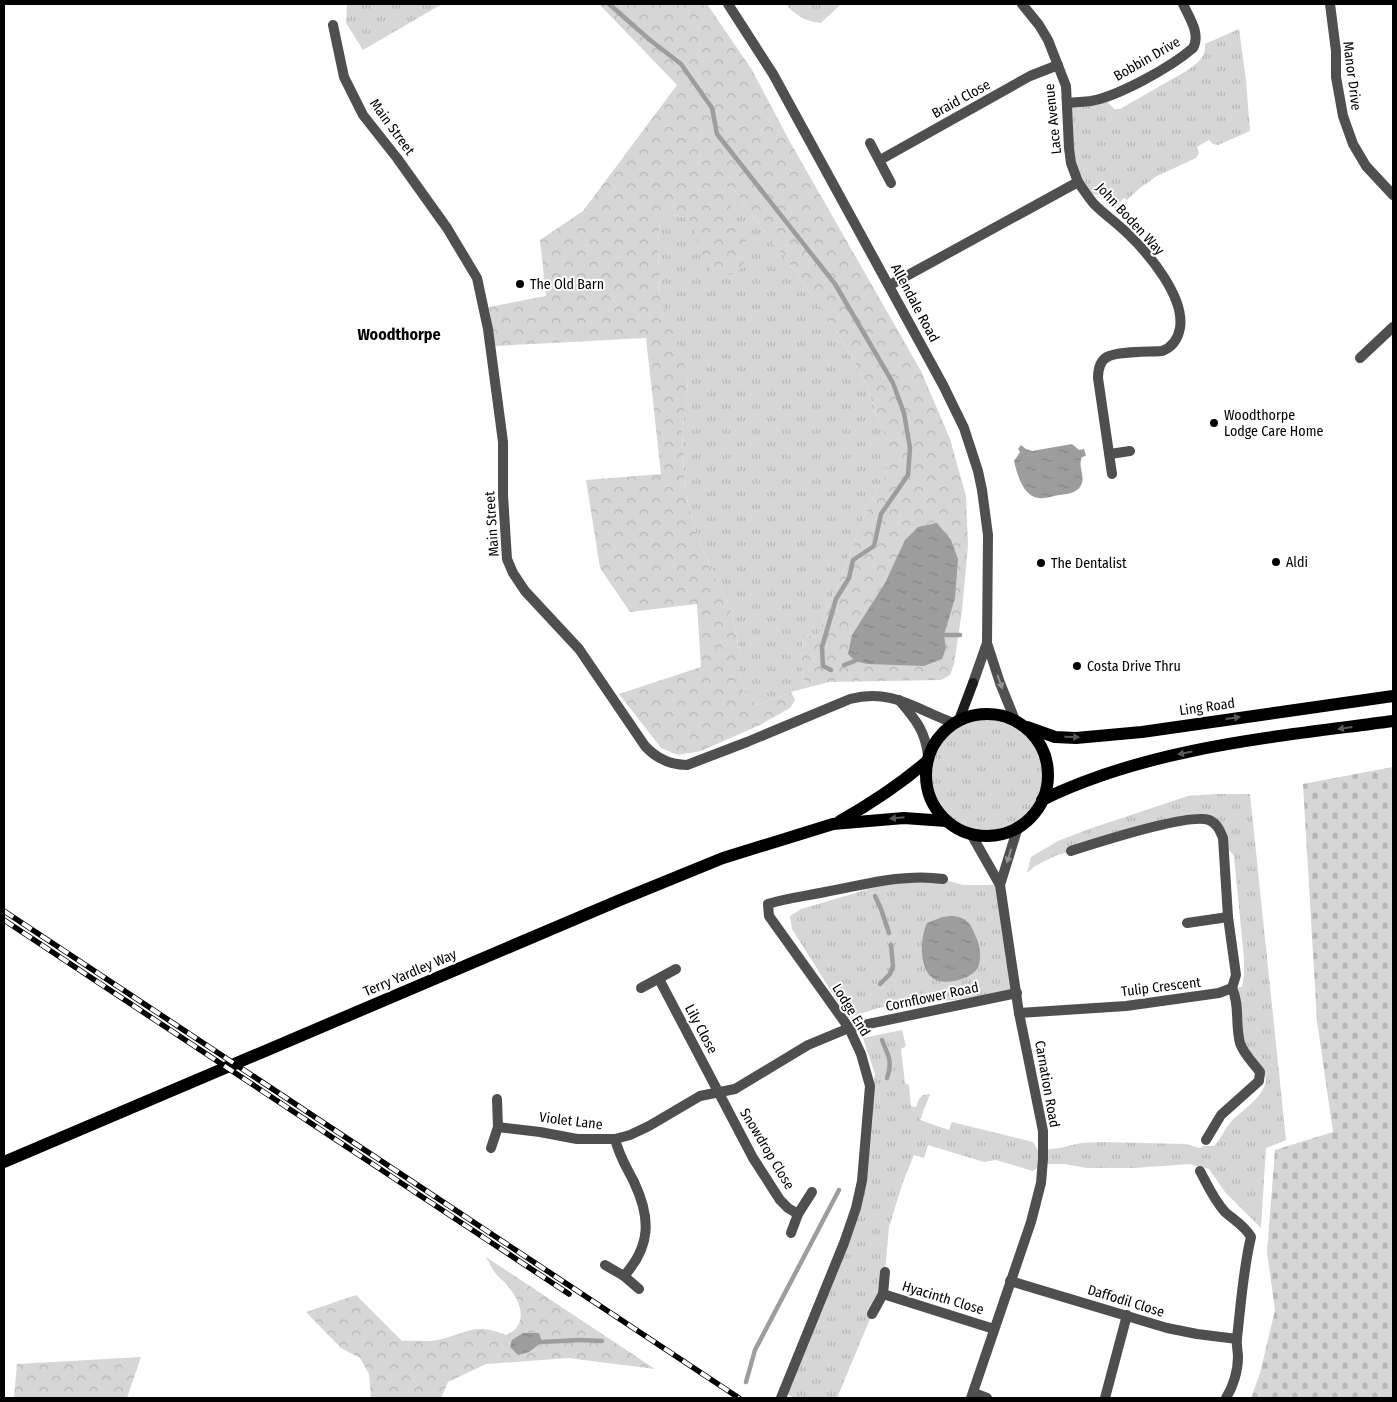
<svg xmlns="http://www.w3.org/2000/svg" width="1397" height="1402" viewBox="0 0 1397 1402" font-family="'Fira Sans Condensed',sans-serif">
<defs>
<pattern id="grass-tufts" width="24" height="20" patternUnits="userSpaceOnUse" patternTransform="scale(1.25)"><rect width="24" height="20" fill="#d6d6d6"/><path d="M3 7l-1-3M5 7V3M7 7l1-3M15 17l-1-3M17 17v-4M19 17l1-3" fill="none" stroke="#b6b6b6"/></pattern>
<pattern id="forest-crowns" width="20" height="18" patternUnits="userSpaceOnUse" patternTransform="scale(1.25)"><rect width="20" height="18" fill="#d6d6d6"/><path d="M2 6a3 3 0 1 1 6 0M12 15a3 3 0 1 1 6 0" fill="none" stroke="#b6b6b6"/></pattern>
<pattern id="cemetery-stones" width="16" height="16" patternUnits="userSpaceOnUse" patternTransform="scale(1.25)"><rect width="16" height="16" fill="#d6d6d6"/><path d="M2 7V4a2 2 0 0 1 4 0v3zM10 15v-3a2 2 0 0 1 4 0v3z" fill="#b6b6b6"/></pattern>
<pattern id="water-ripples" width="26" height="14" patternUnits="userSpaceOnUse" patternTransform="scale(1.25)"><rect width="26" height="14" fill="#9d9d9d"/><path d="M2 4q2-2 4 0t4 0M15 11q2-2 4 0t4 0" fill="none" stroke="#858585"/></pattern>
</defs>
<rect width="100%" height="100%" fill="#fff"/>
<g fill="url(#grass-tufts)">
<polygon points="347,4 442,4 363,50 346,23"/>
<path d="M 786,4 L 841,4 L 821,23 C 808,22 794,15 786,4 Z"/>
<path d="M 1239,29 L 1246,80 L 1250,131 L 1218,145 L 1213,144 L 1209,140 L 1197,147 L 1199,153 L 1196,158 L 1157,176 L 1140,188 L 1127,200 L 1124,198 L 1116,206 L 1117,210 L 1101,195 L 1086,194 L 1078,182 L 1068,103 L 1103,97 L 1114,109 L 1120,109 L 1188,70 C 1198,62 1206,58 1205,44 Z"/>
<polygon points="726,186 735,191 756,221 799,276 841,338 865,382 888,445 888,468 863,519 844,571 825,613 818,637 803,635 801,665 806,688 791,692 758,705 744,693 740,673 740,654 731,609 715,577 697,536 685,491 682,434 688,381 660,300 658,243 660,222 671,215 686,217 693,224 722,193"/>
<circle cx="987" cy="775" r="61"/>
<path d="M 1216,794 L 1250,794 L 1286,1140 L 1266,1148 L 1261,1228 L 1225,1192 L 1209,1169 L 1190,1164 L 1134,1168 L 1087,1168 L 1064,1164 L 1043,1164 L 1033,1171 L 996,1160 L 984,1162 L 928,1145 L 924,1158 L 914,1155 L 903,1182 L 889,1227 L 885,1272 L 872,1314 L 837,1398 L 793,1398 L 783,1391 L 856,1208 L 870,1099 L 875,1074 L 863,1038 L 902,1030 L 906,1046 L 901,1049 L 905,1083 L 909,1085 L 911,1106 L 916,1107 L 919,1099 L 923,1095 L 930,1094 L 920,1120 L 949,1130 L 952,1122 L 1033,1142 L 1042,1157 L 1043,1150 L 1060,1148 L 1081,1143 L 1103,1142 L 1185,1144 L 1200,1148 L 1203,1146 L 1214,1146 C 1221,1139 1224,1130 1230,1123 C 1241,1110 1266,1097 1266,1078 L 1260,1072 L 1241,1044 L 1232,988 L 1242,987 L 1244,976 L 1244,959 L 1234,856 L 1230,851 L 1224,851 L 1220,830 L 1201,819 L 1057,855 L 1035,866 L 1027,873 L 1031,857 L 1058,841 L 1089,829 L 1188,796 Z"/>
<polygon points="910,877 943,879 963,885 1000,885 1017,993 878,1008 848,1018 792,929 790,916 801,909"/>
</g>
<g fill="url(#forest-crowns)">
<path d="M 599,4 L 707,4 L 752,70 L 790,142 L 921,371 L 950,439 L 966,496 L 968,545 L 962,611 L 954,664 L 950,675 L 941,680 L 829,682 L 806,688 L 801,665 L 803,635 L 818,637 L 825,613 L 844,571 L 863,519 L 888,468 L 888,445 L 865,382 L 841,338 L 799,276 L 756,221 L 735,191 L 726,186 L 722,193 L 746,240 L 744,266 C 733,276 728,276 713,273 L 701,259 L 693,224 L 686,217 L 671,215 L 660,222 L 658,243 L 660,300 L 678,336 L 688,381 L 682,434 L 685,491 L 697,536 L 715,577 L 731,609 L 740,654 L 740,673 L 744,693 L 758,705 L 791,692 L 795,700 L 790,708 L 760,725 L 701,751 L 678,755 L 661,748 L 619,694 L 701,667 L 697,604 L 630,612 L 600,568 L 586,480 L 661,474 L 646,338 L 495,346 L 489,307 L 546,296 L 540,240 L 583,211 L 677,85 Z"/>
<path d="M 486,1257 L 655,1369 L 568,1358 L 486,1364 L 448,1382 L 441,1398 L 371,1398 L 369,1374 L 360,1358 L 341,1348 L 306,1312 L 356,1295 L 402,1341 C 413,1340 427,1342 438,1340 C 468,1333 474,1322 506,1335 C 528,1326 522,1304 510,1289 C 506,1282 498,1278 494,1271 C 491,1267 489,1262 486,1257 Z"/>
<polygon points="141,1357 127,1398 14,1398 17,1364"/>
</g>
<polygon fill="url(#cemetery-stones)" points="1393,767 1393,1398 1251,1398 1260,1373 1275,1310 1267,1252 1275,1150 1333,1132 1317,1021 1303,784"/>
<g fill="url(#water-ripples)">
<path d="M 1072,444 L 1079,450 L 1084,449 L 1086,456 L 1082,457 C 1077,467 1087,478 1080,487 C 1075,494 1066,494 1059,495 C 1053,496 1045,499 1039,498 C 1023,496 1017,474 1014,461 L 1020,452 L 1018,449 L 1021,445 L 1026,449 L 1032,451 Z"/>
<polygon points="937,523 951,540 958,559 955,598 944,635 946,648 942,659 924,666 867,664 855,661 848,654 852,635 885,583 905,540 918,527"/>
<path d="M 952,916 C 967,917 971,924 976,937 C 980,945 982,959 978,967 C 972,979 948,985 936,980 C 918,972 920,937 927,923 L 942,917 Z"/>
<polygon points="523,1333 539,1333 542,1342 529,1352 518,1355 510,1347 512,1340"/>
</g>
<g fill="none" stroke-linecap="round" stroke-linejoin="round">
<g stroke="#9d9d9d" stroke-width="4.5">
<polyline points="609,4 650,40 681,64 712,108 717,134 835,284 893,383 904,413 910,448 908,475 881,514 874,546 853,560 849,578 836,599 822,647 823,666 831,670"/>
<polyline points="944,635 960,635"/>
<polyline points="844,665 855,661"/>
<polyline points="875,896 881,909 889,933"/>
<polyline points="880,984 890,974 893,966 891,945"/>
<path d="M 882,1040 C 888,1056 893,1060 887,1078"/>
<polyline points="542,1342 579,1340 602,1341"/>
<polyline points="746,1382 755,1350 839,1190"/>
</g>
<g stroke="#4f4f4f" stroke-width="10">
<polyline points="728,4 773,74 943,385 964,428 978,471 982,490 988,535 987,643 1000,683 1015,720"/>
<polyline points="1022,4 1039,25 1048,40 1066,86 1069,148 1071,163 1078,182"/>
<polyline points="1330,4 1336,51 1336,77 1343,116 1353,144 1366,166 1393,195"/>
<path d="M 333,25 L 344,77 L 363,115 L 397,158 L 447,228 L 477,278 L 488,329 L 503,442 L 503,495 L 507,559 L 513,573 L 525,591 L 579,649 L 645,746 C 657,759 670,765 687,765 L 747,742 L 850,699 C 892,688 917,710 954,723"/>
<path d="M 1068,103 C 1075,102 1083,102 1091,101 C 1119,96 1171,67 1193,48 C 1201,34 1189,17 1183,4"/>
<polyline points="870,143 891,183"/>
<polyline points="880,160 1030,76 1058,65"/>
<path d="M 890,285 L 1078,182 C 1083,189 1088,197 1094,204 C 1105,215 1117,223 1128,234 C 1149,254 1185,297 1180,328 C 1178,339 1173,347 1162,351 C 1149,352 1118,351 1107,357 C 1100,361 1098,370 1098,378 L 1112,474"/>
<polyline points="1360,358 1393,327"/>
<polyline points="1110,454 1130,451"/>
<polyline points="973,683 987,643"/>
<path d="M 899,700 C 915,719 925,730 928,755"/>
<polyline points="971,834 1000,885 1019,1013 1043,1131 1043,1159 1041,1183 1031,1222 971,1398"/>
<polyline points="1000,885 1018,827"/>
<polyline points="1187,923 1228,917"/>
<polyline points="659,979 753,1158 780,1200 788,1208 798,1214"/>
<polyline points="641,988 676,969"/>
<path d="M 1019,1013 L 1126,1006 L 1219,993 L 1232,988 L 1236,975 L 1228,917 L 1223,838 C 1220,831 1217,823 1209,820 C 1188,813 1096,843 1071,851"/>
<polyline points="498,1127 540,1132 577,1139 615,1139 630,1135 649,1126 700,1096 735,1089 808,1045 849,1028 1017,993"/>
<path d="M 615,1139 C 620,1158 626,1166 634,1182 C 651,1218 651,1246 624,1276"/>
<path d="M 1206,1140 L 1221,1115 L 1259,1081 L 1260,1072 C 1254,1064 1243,1053 1240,1043 C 1235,1025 1240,1004 1232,988"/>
<polyline points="491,1148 498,1127 497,1099"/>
<path d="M 1200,1171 C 1208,1186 1214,1200 1225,1212 C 1234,1220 1245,1226 1251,1237 C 1243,1270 1241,1304 1237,1338 C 1236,1344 1238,1351 1238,1357 C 1238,1371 1233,1387 1226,1398"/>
<polyline points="791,1233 798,1214 812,1192"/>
<polyline points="605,1265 624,1276 639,1289"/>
<polyline points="1010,1281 1167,1328 1197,1334 1237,1339"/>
<polyline points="883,1294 994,1329"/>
<polyline points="872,1314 883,1294 885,1272"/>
<polyline points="974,1393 987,1398"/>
<path d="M 781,1398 L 844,1243 L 856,1208 L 862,1181 L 870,1086 L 861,1054 L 849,1028 L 769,916 L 768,904 C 786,898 806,896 825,892 C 863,885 904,873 943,879"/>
<polyline points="1105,1398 1127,1315"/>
</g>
<polyline stroke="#1c1c1c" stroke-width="10" points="959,720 973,683"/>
<g stroke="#000" stroke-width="12">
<circle cx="987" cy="775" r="61"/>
<polyline points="1027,727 1055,737 1076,738 1142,732 1393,696"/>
<path d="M 1042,800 C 1150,747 1275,737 1393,721"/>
<path d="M 840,821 C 872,803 898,786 926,762"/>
<polyline points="4,1162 620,900 723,858 833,824 904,818 946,821"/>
</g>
<g stroke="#000" stroke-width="5.5">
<g id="rail">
<polyline points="4,911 739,1398"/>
<polyline points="4,920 569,1294"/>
</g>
</g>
<use href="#rail" stroke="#fff" stroke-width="4" stroke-dasharray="11" stroke-linecap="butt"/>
</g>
<defs><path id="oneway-solid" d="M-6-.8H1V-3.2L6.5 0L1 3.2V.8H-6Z" transform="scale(1.25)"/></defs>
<g fill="#959595">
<use href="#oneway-solid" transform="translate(1000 682) rotate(70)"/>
<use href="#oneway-solid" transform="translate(1009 856) rotate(107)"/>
</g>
<g fill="#595959">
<use href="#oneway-solid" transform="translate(1233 718) rotate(-8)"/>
<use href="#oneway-solid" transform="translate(1345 728) rotate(172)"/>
<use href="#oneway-solid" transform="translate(1072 737) rotate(1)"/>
<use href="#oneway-solid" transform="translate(1185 753) rotate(169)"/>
<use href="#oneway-solid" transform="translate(897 818) rotate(175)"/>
</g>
<g fill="#000" stroke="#fff" stroke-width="2">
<circle cx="520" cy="284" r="5"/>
<circle cx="1214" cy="423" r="5"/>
<circle cx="1276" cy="562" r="5"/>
<circle cx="1041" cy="563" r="5"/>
<circle cx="1077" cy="666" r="5"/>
</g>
<g text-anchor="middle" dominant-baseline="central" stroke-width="4" stroke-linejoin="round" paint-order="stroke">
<g font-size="14" fill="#000" stroke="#fff">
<text transform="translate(1147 59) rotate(-30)">Bobbin Drive</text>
<text transform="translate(1352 76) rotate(83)">Manor Drive</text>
<text transform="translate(961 99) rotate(-29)">Braid Close</text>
<text transform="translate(1053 119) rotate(-96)">Lace Avenue</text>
<text transform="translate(392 127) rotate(54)">Main Street</text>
<text transform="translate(1130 219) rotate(47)">John Boden Way</text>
<text transform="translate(915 303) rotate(62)">Allendale Road</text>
<text transform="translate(492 524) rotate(-94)">Main Street</text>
<text transform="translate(1207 707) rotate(-8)">Ling Road</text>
<text transform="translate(410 973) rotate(-23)">Terry Yardley Way</text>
<text transform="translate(1161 987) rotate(-7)">Tulip Crescent</text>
<text transform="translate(932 997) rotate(-12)">Cornflower Road</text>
<text transform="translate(851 1010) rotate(58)">Lodge End</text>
<text transform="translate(701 1029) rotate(62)">Lily Close</text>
<text transform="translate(1047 1084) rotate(80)">Carnation Road</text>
<text transform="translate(571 1121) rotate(7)">Violet Lane</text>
<text transform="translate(767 1149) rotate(59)">Snowdrop Close</text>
<text transform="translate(943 1298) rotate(17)">Hyacinth Close</text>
<text transform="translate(1126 1301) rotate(17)">Daffodil Close</text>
</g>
<g font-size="14" fill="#000" stroke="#fff" text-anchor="start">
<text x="530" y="284">The Old Barn</text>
<text x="1224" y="415">Woodthorpe<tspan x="1224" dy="16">Lodge Care Home</tspan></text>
<text x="1286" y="562">Aldi</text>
<text x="1051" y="563">The Dentalist</text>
<text x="1087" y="666">Costa Drive Thru</text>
</g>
<g font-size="16" font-weight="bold" fill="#000" stroke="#fff">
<text x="399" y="334">Woodthorpe</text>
</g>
</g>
<rect width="1397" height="1402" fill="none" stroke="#000000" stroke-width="10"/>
</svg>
